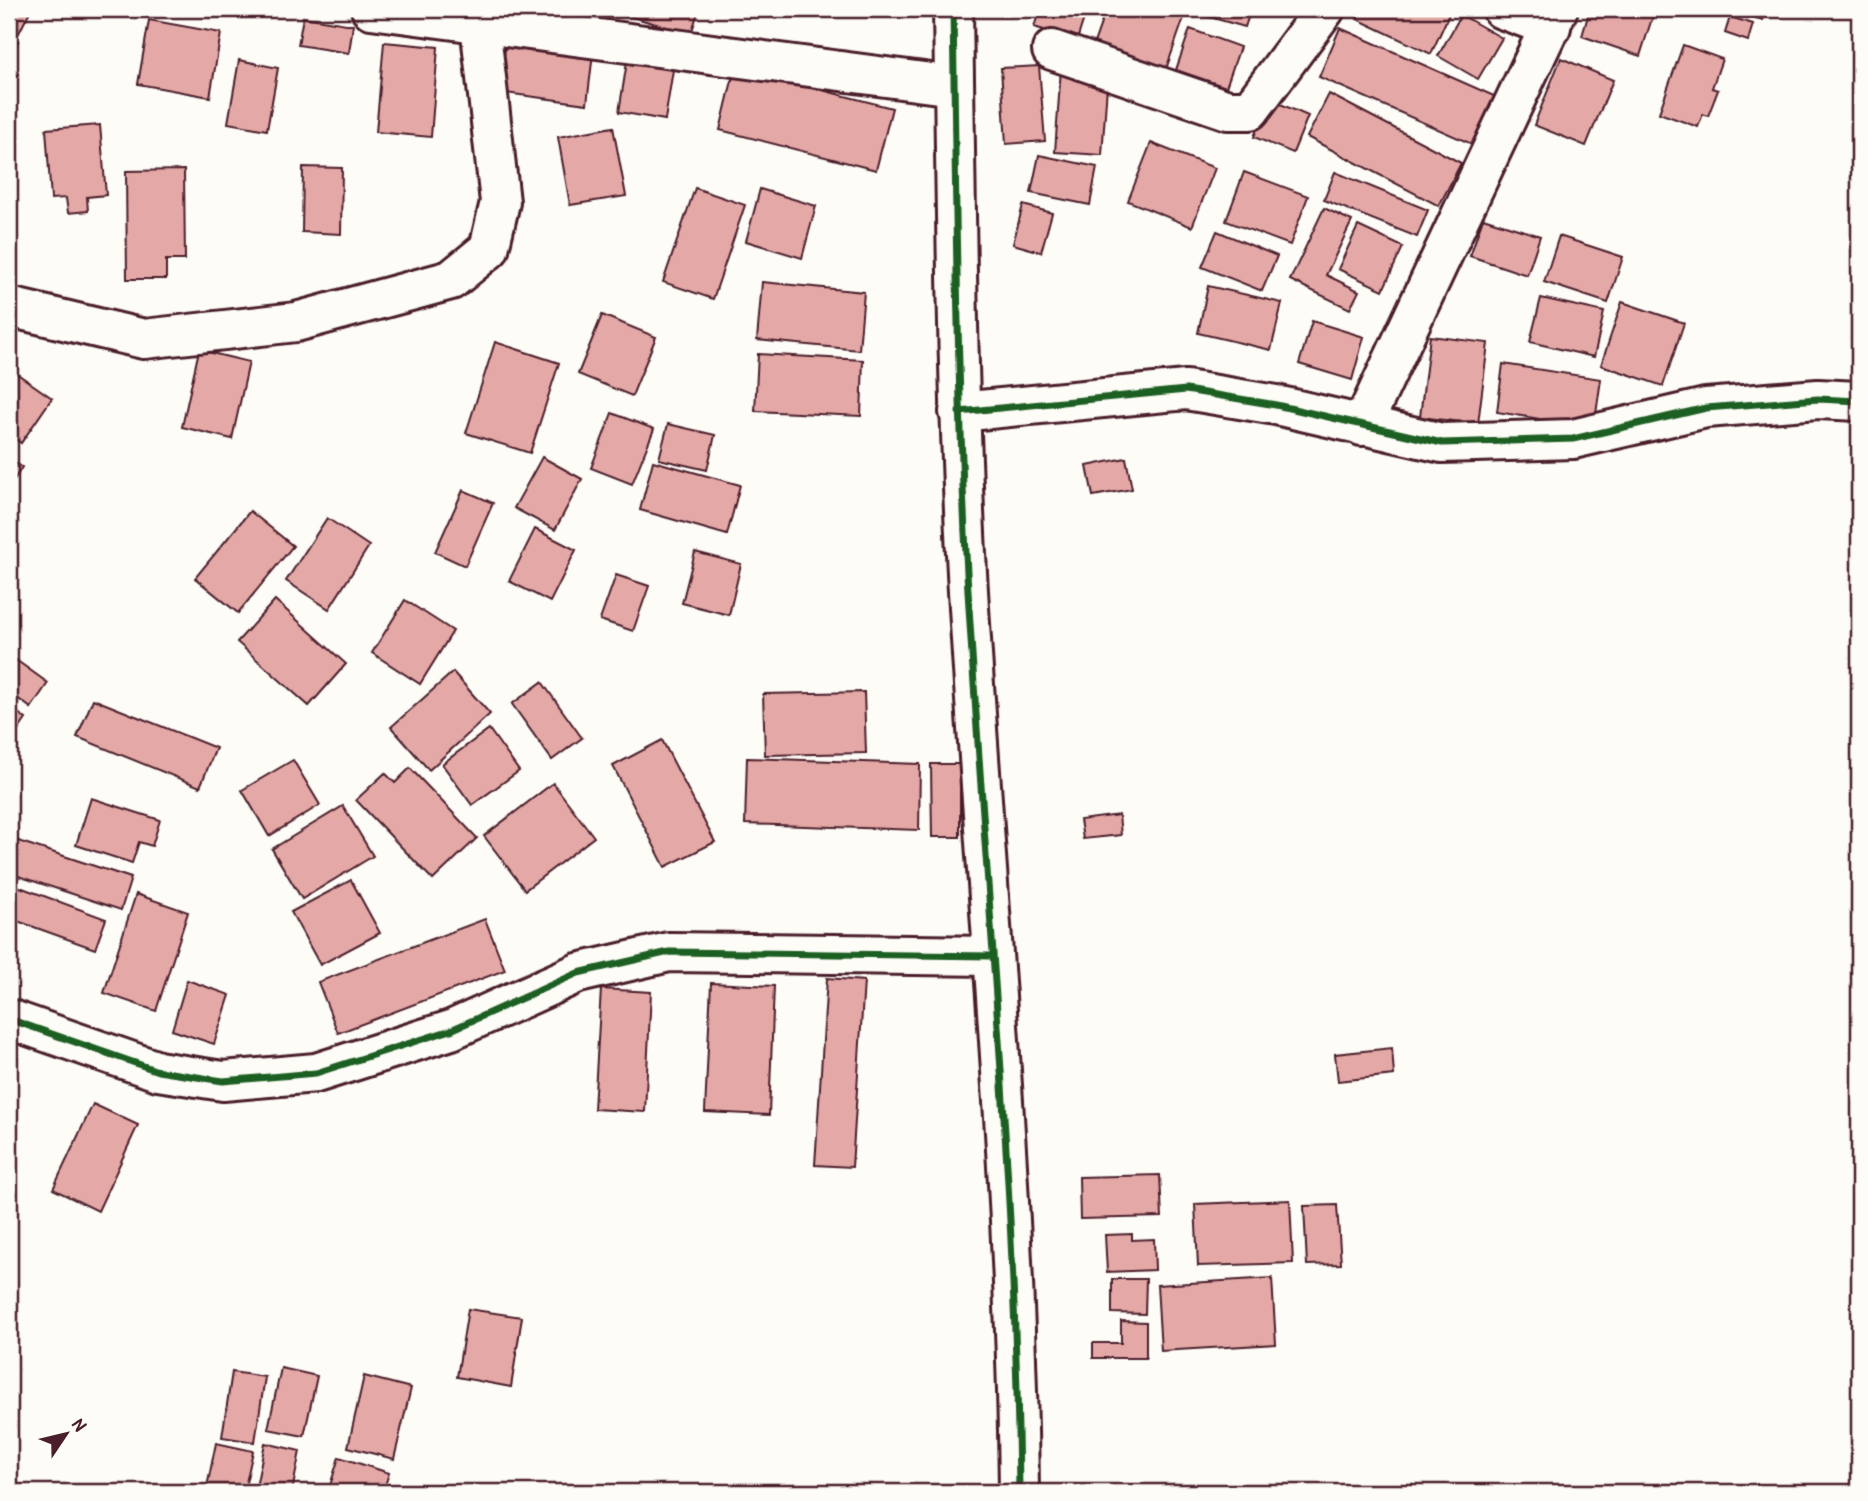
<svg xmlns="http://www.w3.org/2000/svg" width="1868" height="1501" viewBox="0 0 1868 1501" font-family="'Patrick Hand',sans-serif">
<rect width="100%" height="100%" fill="#fdfcf7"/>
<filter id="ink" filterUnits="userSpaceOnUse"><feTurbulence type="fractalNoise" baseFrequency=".0143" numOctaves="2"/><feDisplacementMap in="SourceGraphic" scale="14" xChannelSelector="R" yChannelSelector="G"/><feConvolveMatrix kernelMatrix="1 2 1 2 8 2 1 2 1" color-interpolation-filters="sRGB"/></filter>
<g filter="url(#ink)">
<g fill="#e4a9a6" stroke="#4a1f2b" stroke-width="2">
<polygon points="9,9 31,9 19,33 9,28"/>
<polygon points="585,9 610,9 610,15 584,13"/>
<polygon points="619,9 699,9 691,34 618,13"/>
<polygon points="1040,9 1087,9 1077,40 1034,27"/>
<polygon points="1106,9 1187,9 1165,72 1093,46"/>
<polygon points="1201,9 1251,9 1245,27 1199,14"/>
<polygon points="1361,9 1448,9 1451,10 1431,54 1357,19"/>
<polygon points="1590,9 1643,9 1654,12 1640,56 1582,36"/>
<polygon points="1728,9 1766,9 1763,20"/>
<polygon points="1461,15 1502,38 1478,79 1438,56"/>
<polygon points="303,17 353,25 349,53 298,45"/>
<polygon points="1730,17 1753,24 1748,41 1725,33"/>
<polygon points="149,20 221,33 210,97 138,84"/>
<polygon points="1340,28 1503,100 1481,148 1319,77"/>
<polygon points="1190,29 1240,47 1226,87 1176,70"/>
<polygon points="9,37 18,41 9,66"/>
<polygon points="384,42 438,47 431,137 376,132"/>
<polygon points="506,42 593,53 587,104 499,92"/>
<polygon points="1683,45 1722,59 1712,88 1718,90 1708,116 1703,114 1698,127 1659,113"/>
<polygon points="629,49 675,57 665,120 619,112"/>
<polygon points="1561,58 1613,80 1586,146 1534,125"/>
<polygon points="239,60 278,68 267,130 228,123"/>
<polygon points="1039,66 1045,141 1006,144 1001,68"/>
<polygon points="735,68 892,108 876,170 720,130"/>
<polygon points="1061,68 1108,72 1102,155 1055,152"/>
<polygon points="1329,94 1461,163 1439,206 1307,137"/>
<polygon points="1269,99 1308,116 1293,153 1254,137"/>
<polygon points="100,125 106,195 87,197 88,211 68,213 66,198 51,199 46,129"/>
<polygon points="613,127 626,196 570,205 558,137"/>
<polygon points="1151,143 1215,168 1192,227 1128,201"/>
<polygon points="1039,155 1097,167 1090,205 1031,193"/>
<polygon points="303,167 342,168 341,234 302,232"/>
<polygon points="184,170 185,260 166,260 166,279 127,279 126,171"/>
<polygon points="1244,172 1308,196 1290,245 1226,221"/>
<polygon points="1335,172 1428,210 1417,237 1324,200"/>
<polygon points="695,188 745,205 713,299 663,282"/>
<polygon points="760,189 816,206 802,258 746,241"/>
<polygon points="1023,205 1052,213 1041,252 1013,244"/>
<polygon points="1324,208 1352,221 1326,275 1359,291 1350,309 1290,280"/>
<polygon points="1483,218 1540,236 1527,275 1470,256"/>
<polygon points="1358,226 1403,247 1383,290 1338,269"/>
<polygon points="1217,231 1277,256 1262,291 1202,267"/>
<polygon points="1559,236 1623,257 1608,303 1544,282"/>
<polygon points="762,282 864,292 859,350 757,340"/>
<polygon points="1208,286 1282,303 1271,350 1198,333"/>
<polygon points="1541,298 1604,312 1594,357 1530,342"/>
<polygon points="1622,302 1684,323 1663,386 1601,365"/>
<polygon points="602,315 656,337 632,396 578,374"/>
<polygon points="1312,321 1364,337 1352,380 1299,364"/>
<polygon points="1430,336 1488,343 1478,424 1420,417"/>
<polygon points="495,342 559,363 530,453 466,433"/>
<polygon points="199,350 249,362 232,439 182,427"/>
<polygon points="758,354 863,360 861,416 755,411"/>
<polygon points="1503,364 1601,379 1594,428 1497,412"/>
<polygon points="9,368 52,398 21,443 9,435"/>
<polygon points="612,413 654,429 632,484 591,468"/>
<polygon points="668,424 715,435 707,470 659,459"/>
<polygon points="542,457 582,479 555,530 514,508"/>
<polygon points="1126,458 1132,489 1093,496 1087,466"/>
<polygon points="9,459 22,467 9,488"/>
<polygon points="653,461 740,485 727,535 640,510"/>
<polygon points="463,490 493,503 465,566 435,552"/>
<polygon points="250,511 293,546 238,613 195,578"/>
<polygon points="327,518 369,546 329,609 286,581"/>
<polygon points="535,529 576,550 550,602 509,581"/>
<polygon points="695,552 741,564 729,615 682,603"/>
<polygon points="616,575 649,586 633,631 600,620"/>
<polygon points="275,600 346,664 309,706 237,642"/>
<polygon points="405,600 453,631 420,684 372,653"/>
<polygon points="9,655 48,683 31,708 9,692"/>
<polygon points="453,672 490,714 429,770 391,727"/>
<polygon points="542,682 582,738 552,760 512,704"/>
<polygon points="864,692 866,753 765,755 763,694"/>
<polygon points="93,699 216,748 200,787 77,737"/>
<polygon points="9,706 26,719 9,744"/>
<polygon points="489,729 519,771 472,805 442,764"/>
<polygon points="662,740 715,842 665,867 613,766"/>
<polygon points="747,758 920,764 919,830 745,824"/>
<polygon points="293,760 320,805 269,836 242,790"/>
<polygon points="931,764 960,764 960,837 932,837"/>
<polygon points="410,768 477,838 433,880 356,800 385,773 395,783"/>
<polygon points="553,783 594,837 525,890 484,836"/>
<polygon points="91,798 160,820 152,846 139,842 132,863 76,845"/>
<polygon points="343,806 373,856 302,899 272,849"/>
<polygon points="1119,815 1121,835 1083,839 1080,820"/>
<polygon points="9,838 131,878 121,910 9,873"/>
<polygon points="351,880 380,933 320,965 291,912"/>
<polygon points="9,883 106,919 95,949 9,918"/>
<polygon points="136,894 188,912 156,1011 104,993"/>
<polygon points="485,919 505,970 338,1033 318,982"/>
<polygon points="827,978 864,981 852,1167 815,1165"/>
<polygon points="187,980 230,995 214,1044 172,1030"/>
<polygon points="711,983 774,986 769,1115 705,1112"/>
<polygon points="601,989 651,992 645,1112 594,1109"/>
<polygon points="1392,1048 1394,1075 1338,1081 1335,1054"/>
<polygon points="93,1104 138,1125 98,1211 53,1189"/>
<polygon points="1160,1175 1162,1217 1080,1219 1079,1177"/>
<polygon points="1290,1200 1293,1263 1198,1266 1195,1204"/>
<polygon points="1337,1205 1341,1264 1307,1265 1304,1206"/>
<polygon points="1132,1234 1132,1240 1154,1239 1155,1270 1107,1272 1105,1235"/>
<polygon points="1272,1278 1276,1344 1161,1351 1157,1285"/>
<polygon points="1112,1279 1146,1279 1145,1314 1112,1313"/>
<polygon points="468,1309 522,1317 511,1387 457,1377"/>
<polygon points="1121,1321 1146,1322 1146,1358 1093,1358 1093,1343 1121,1343"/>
<polygon points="281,1368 317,1376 304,1436 268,1429"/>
<polygon points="232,1372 265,1377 255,1442 222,1437"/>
<polygon points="364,1376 411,1388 394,1459 348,1447"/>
<polygon points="216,1443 253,1451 244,1492 206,1492"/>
<polygon points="265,1443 300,1451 292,1492 255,1492"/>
<polygon points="339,1457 389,1473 383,1492 328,1492"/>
</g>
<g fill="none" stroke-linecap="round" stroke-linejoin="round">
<g stroke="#4a1f2b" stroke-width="44">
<g id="minor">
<polyline points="371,9 954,86"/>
<path d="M 953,9 C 956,203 957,397 968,591 C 986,891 1016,1191 1019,1492"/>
<polyline points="1502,9 1551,27"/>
<polyline points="1052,50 1228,110 1250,110 1325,9"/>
<polyline points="9,307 144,339 296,322 451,280 489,249 500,202 480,24"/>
<polyline points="959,412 1186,390 1276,405 1442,443 1573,439 1706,408 1818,399 1859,401"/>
<polyline points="1362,426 1558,9"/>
<polyline points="9,1019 158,1071 223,1081 316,1073 451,1030 578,973 669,952 992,956"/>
</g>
</g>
<use href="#minor" stroke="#fdfcf7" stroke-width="38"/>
<g stroke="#fdfcf7" stroke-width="11">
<g id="cycleway">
<path d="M 953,9 C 956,203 957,397 968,591 C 986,891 1016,1191 1019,1492"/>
<polyline points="959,412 1186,390 1276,405 1442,443 1573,439 1706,408 1818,399 1859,401"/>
<polyline points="9,1019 158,1071 223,1081 316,1073 451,1030 578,973 669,952 992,956"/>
</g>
</g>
<use href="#cycleway" stroke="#1b5e20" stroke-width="7"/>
</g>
</g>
<rect width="1868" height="1501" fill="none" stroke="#fdfcf7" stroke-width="35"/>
<rect x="18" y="18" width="1833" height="1466" fill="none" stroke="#4a1f2b" stroke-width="2.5" filter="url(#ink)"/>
<g transform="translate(66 1434) rotate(55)" stroke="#fdfcf7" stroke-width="5" paint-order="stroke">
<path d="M0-5L12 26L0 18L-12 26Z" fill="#4a1f2b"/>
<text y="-10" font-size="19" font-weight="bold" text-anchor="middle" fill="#4a1f2b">N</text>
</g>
</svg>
